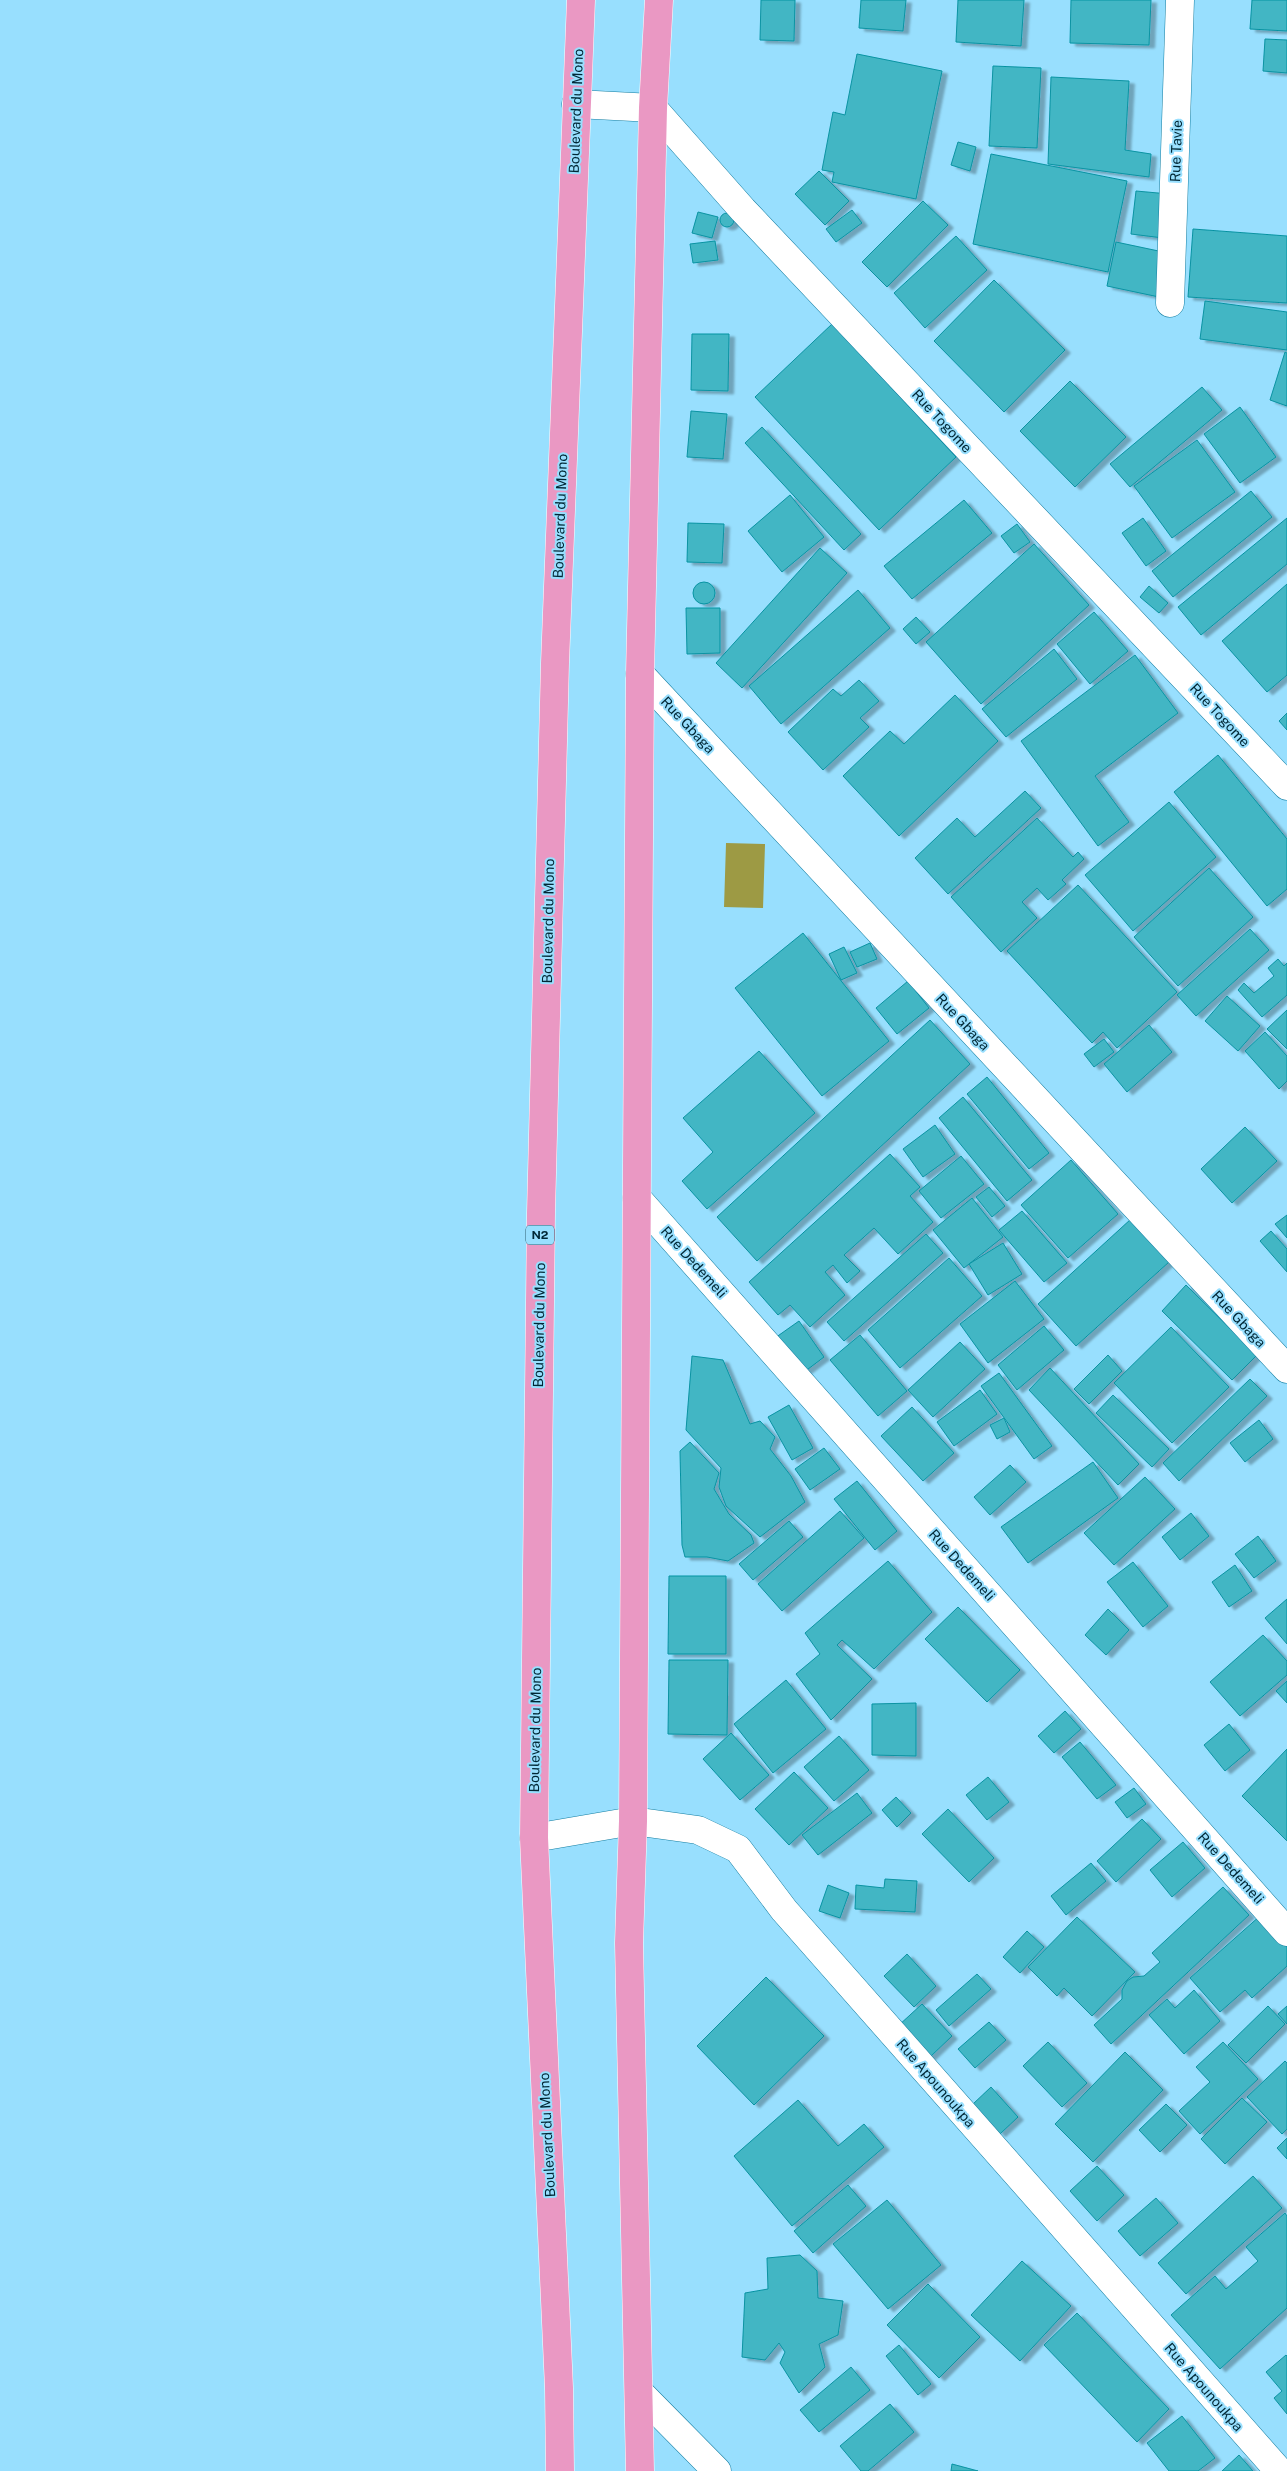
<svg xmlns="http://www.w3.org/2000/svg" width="1287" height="2471" viewBox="0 0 1287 2471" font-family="'Public Sans',sans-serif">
<defs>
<filter id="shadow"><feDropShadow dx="5.5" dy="3" stdDeviation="1" flood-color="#0004"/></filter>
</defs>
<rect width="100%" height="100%" fill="#98dffe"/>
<polygon fill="#9d9a44" points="726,843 765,844 763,908 724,907"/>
<g fill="#43b6c4" stroke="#0793a2" filter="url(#shadow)">
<polygon points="761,0 795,0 794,41 760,40"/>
<polygon points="861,0 906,0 903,31 859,28"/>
<polygon points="958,0 1024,0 1021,46 956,42"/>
<polygon points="1071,0 1151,0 1149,45 1070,43"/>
<polygon points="1252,0 1287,0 1287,31 1250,29"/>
<polygon points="1265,39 1287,40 1287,73 1263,71"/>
<polygon points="857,54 942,71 916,199 832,182 834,172 822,170 833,112 845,115"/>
<polygon points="993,66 1041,68 1037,148 989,146"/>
<polygon points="1051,77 1129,81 1125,150 1151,154 1149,177 1048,164"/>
<polygon points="958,142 976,147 970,171 951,165"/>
<polygon points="991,154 1127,181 1108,272 973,244"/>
<polygon points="819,171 849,201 825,225 795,194"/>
<polygon points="1136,191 1169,194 1163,238 1131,234"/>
<polygon points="923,201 948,225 887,287 862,262"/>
<polygon points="852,210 862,223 836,242 826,229"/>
<polygon points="698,212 718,217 712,238 692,233"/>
<circle cx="727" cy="220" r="7"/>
<polygon points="1193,229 1287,236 1287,303 1188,297"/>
<polygon points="956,236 987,270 925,328 894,293"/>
<polygon points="715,241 718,260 693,263 690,244"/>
<polygon points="1116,242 1168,253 1159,297 1107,286"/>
<polygon points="994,280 1065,350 1004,412 934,341"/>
<polygon points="1205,301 1287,312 1287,350 1200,339"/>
<polygon points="832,324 956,457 879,530 755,397"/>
<polygon points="692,334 729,334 728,391 691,390"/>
<polygon points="1285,352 1287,353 1287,406 1270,400"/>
<polygon points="1070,381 1126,437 1075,487 1020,431"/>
<polygon points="1202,387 1222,410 1130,487 1110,464"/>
<polygon points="1240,407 1276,457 1240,483 1204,434"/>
<polygon points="691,411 727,414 723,459 687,457"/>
<polygon points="762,427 861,534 844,550 745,443"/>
<polygon points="1197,440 1235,492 1172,538 1134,486"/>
<polygon points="1251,491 1272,517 1173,597 1152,571"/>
<polygon points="790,495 824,537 782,572 748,531"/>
<polygon points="964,500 992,533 912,599 884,566"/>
<polygon points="1143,518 1166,551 1146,566 1122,533"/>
<polygon points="1287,518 1287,564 1201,635 1178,607"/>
<polygon points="688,523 724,524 722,563 687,562"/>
<polygon points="1017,524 1030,542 1014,553 1001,536"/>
<polygon points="1034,544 1089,605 981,704 926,642"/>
<polygon points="820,548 847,573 742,688 716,663"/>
<circle cx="704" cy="593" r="11"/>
<polygon points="1287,584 1287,675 1267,692 1222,641"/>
<polygon points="1149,586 1168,603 1159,613 1140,597"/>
<polygon points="858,590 890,628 781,724 749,686"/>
<polygon points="686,608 720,608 720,653 687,654"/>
<polygon points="1094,612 1128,651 1090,684 1057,644"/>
<polygon points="916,617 930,632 916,644 903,629"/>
<polygon points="1054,649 1077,679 1006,737 982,709"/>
<polygon points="1135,655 1178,713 1095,776 1129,822 1098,846 1021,741"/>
<polygon points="859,680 879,701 860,718 869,727 823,770 788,732 833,689 841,696"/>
<polygon points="955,695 998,741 899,836 843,776 890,731 904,744"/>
<polygon points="1287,713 1287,730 1279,721"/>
<polygon points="1218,755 1287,839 1287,889 1267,906 1174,792"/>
<polygon points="1025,791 1041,808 948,894 915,858 957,818 975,837"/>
<polygon points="1169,802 1216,857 1133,931 1085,875"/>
<polygon points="1037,818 1073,857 1078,852 1084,859 1062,880 1066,884 1048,900 1037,888 1022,902 1037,918 1001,952 951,897"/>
<polygon points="1209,868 1253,917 1178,986 1134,937"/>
<polygon points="1078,885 1177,992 1117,1048 1103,1032 1092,1043 1007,951"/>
<polygon points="1250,929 1269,950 1196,1016 1177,995"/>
<polygon points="803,933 889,1041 822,1096 735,988"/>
<polygon points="870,943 877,959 857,967 850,952"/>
<polygon points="844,947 857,973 841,980 829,954"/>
<polygon points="1278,959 1284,966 1287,963 1287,995 1262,1017 1238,990 1244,983 1254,993 1274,976 1268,968"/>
<polygon points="908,981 929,1008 897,1034 876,1008"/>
<polygon points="1227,996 1260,1026 1238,1051 1205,1021"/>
<polygon points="1287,1010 1287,1049 1267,1029"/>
<polygon points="930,1020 970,1064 757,1261 717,1217"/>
<polygon points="1149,1025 1172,1052 1127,1092 1104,1064"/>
<polygon points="1265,1032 1287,1056 1287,1081 1279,1089 1245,1051"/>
<polygon points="1104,1039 1114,1052 1094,1067 1084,1054"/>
<polygon points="759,1051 815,1113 707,1209 682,1181 713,1152 683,1118"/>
<polygon points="987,1077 1049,1153 1029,1169 967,1094"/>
<polygon points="963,1097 1032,1180 1007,1201 939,1118"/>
<polygon points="935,1125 955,1154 923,1177 903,1149"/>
<polygon points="1245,1127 1277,1161 1232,1203 1201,1169"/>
<polygon points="890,1154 920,1187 910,1196 933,1222 898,1254 874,1228 844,1255 860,1271 847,1283 833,1265 825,1272 845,1295 810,1327 790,1305 778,1315 749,1282"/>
<polygon points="961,1156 984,1184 941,1218 919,1191"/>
<polygon points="1071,1160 1118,1214 1068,1258 1021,1205"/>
<polygon points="989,1187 1005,1206 992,1217 976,1197"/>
<polygon points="972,1198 1003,1237 964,1268 933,1230"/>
<polygon points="1022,1211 1067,1263 1044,1282 999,1230"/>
<polygon points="1287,1215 1287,1238 1275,1224"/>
<polygon points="1131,1219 1169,1262 1076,1346 1038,1304"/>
<polygon points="1271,1231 1287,1249 1287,1272 1260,1241"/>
<polygon points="926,1234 943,1253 844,1341 827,1322"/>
<polygon points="1003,1243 1022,1274 988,1295 969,1264"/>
<polygon points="949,1258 982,1296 900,1368 868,1330"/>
<polygon points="1015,1281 1044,1319 988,1363 960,1324"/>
<polygon points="1186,1285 1257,1355 1232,1380 1162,1311"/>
<polygon points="799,1321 824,1357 791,1382 765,1345"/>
<polygon points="1044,1326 1064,1350 1017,1390 998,1365"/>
<polygon points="1171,1327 1229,1387 1172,1443 1114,1383"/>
<polygon points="860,1335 907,1391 878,1416 830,1360"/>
<polygon points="960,1342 985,1369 933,1417 908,1390"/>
<polygon points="1108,1355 1122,1371 1089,1404 1074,1389"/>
<polygon points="692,1356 723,1360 750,1424 760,1421 775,1437 770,1449 791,1476 805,1502 760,1537 726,1506 719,1487 721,1468 686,1430"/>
<polygon points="1050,1368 1139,1464 1118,1485 1029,1390"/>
<polygon points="999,1373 1052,1446 1034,1459 981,1386"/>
<polygon points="1250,1379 1267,1396 1179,1481 1163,1463"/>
<polygon points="980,1390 997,1414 954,1446 937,1422"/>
<polygon points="1113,1395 1169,1449 1152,1467 1096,1413"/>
<polygon points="789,1405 813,1448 792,1460 768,1417"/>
<polygon points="912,1407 954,1453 923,1481 881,1436"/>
<polygon points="1004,1418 1010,1432 997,1439 990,1425"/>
<polygon points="1259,1420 1273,1439 1245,1462 1230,1443"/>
<polygon points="690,1442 719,1473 714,1489 729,1514 751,1535 754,1543 728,1561 707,1557 685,1557 682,1545 680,1451"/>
<polygon points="824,1448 840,1469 810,1490 795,1469"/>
<polygon points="1093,1462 1118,1498 1028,1563 1001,1527"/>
<polygon points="1010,1465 1026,1482 990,1515 974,1497"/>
<polygon points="1145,1477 1175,1509 1114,1565 1084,1533"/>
<polygon points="857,1481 897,1531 875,1550 834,1499"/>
<polygon points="840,1511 864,1538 782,1611 758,1584"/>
<polygon points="1191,1513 1209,1536 1180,1560 1162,1537"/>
<polygon points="789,1521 803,1537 753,1580 739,1564"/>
<polygon points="1258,1536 1276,1561 1254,1578 1235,1554"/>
<polygon points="888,1561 932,1612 874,1669 842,1640 837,1645 872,1679 831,1720 796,1674 820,1654 805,1633"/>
<polygon points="1133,1562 1168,1606 1143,1627 1107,1582"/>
<polygon points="1235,1565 1252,1591 1229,1607 1212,1582"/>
<polygon points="669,1576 726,1576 726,1654 668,1654"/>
<polygon points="1287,1599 1287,1644 1265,1618"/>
<polygon points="958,1607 1020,1670 987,1702 925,1639"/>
<polygon points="1108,1609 1129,1630 1106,1655 1085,1635"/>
<polygon points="1263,1635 1287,1661 1287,1675 1240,1716 1210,1682"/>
<polygon points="669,1660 728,1660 727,1735 668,1734"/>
<polygon points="786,1680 826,1729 773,1773 734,1724"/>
<polygon points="1287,1681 1287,1703 1276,1691"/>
<polygon points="916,1703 916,1756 872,1755 872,1704"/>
<polygon points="1065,1711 1081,1729 1054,1753 1038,1736"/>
<polygon points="1229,1724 1250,1750 1225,1771 1204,1745"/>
<polygon points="731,1733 769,1775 740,1800 703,1759"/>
<polygon points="839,1736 869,1770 834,1801 804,1767"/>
<polygon points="1080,1742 1116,1785 1097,1799 1062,1757"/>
<polygon points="1287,1749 1287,1841 1242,1796"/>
<polygon points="794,1772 828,1808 789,1845 755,1809"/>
<polygon points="988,1777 1009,1802 987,1820 966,1795"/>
<polygon points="1134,1788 1146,1804 1127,1818 1115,1802"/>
<polygon points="857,1793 872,1813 818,1855 802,1835"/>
<polygon points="896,1797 911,1813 897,1827 882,1810"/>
<polygon points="948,1809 994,1858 969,1882 922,1834"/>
<polygon points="1142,1819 1161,1839 1116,1882 1097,1861"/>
<polygon points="1183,1842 1205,1868 1172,1897 1150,1870"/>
<polygon points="1091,1863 1106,1881 1066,1915 1051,1896"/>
<polygon points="885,1879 917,1881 915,1912 855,1909 856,1885 884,1888"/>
<polygon points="828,1885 849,1893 840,1918 819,1911"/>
<polygon points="1223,1887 1249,1915 1111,2044 1094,2025 1122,1999 1122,1990 1127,1981 1133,1977 1144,1976 1160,1962 1152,1953"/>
<polygon points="1261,1915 1287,1945 1287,1966 1252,1998 1245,1990 1220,2012 1190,1978"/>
<polygon points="1077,1917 1135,1972 1092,2016 1064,1988 1057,1996 1028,1967"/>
<polygon points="1027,1931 1044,1947 1020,1973 1003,1957"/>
<polygon points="907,1954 936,1986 914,2007 884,1976"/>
<polygon points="977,1974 991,1989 949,2026 936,2010"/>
<polygon points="766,1977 824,2036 754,2105 697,2046"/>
<polygon points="1194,1990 1220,2021 1184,2054 1149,2015 1167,1999 1175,2008"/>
<polygon points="922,2004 952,2036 929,2058 898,2026"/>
<polygon points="1268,2006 1285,2024 1246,2063 1228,2045"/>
<polygon points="1287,2006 1287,2024 1278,2014"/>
<polygon points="989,2022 1006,2040 975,2068 958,2049"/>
<polygon points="1048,2042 1087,2083 1062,2107 1023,2066"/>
<polygon points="1223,2042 1258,2079 1200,2134 1179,2111 1210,2082 1196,2067"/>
<polygon points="1125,2052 1163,2090 1093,2162 1055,2124"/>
<polygon points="1285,2061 1287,2063 1287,2129 1282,2134 1247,2097"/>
<polygon points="991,2087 1018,2117 1000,2134 973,2104"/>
<polygon points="1242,2098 1267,2122 1225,2164 1201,2139"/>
<polygon points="798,2100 838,2146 864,2124 884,2147 792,2226 734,2156"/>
<polygon points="1166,2104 1187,2125 1160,2152 1139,2130"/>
<polygon points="1287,2138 1287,2159 1277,2148"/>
<polygon points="1097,2166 1124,2195 1097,2221 1070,2191"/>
<polygon points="1253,2176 1282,2208 1186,2294 1158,2263"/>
<polygon points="848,2185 866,2206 813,2253 794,2231"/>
<polygon points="1156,2198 1178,2223 1140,2256 1118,2231"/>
<polygon points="887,2200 941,2265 888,2309 833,2244"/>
<polygon points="1285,2213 1287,2216 1287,2308 1220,2369 1171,2315 1215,2276 1226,2289 1258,2261 1246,2247"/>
<polygon points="800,2255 817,2271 818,2298 843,2301 838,2335 819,2344 825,2367 799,2393 780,2363 785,2352 779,2343 765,2360 742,2357 745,2293 768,2289 767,2258"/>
<polygon points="1022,2261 1071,2306 1020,2361 971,2315"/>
<polygon points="928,2284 980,2337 939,2378 887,2325"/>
<polygon points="1077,2313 1169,2409 1137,2442 1044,2345"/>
<polygon points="899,2345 931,2384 918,2395 886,2356"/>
<polygon points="1286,2355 1287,2356 1287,2414 1274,2398 1282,2391 1266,2372"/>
<polygon points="851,2367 870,2390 819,2432 800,2410"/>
<polygon points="890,2404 914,2432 868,2471 861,2471 840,2446"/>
<polygon points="1182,2416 1215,2458 1198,2471 1169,2471 1147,2443"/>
<polygon points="1239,2455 1253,2471 1222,2471"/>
<polygon points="952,2464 978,2471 951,2471"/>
</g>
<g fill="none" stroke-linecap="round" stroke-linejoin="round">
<g stroke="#147fa3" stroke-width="29">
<g id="street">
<polyline points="576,104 653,108 743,210 1287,786"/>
<polyline points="1170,303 1180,0"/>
<polyline points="640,674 1287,1369"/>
<polyline points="637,1198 1287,1932"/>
<polyline points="534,1838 633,1821 698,1830 738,1849 784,1910 1279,2471"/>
<polyline points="639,2392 717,2471"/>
</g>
</g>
<g stroke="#fff" stroke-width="29">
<g id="highway">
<polyline points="560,2471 559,2388 534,1838 541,1213 555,663 581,0"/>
<polyline points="640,2471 629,1943 633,1821 640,674 653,108 659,0"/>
</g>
</g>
<use href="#street" stroke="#fff" stroke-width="28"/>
<use href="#highway" stroke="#ea98c3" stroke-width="28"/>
</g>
<g text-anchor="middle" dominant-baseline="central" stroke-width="4" stroke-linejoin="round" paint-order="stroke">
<rect fill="#98dffe" stroke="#2e5e71" stroke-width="1" x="526" y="1225.5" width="28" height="19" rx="4"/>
<g font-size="12" font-weight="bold" fill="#002735">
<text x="540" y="1235">N2</text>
</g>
<g font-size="14" fill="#002735" stroke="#98dffe">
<text transform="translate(576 111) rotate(-88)">Boulevard du Mono</text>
<text transform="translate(1176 151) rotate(-88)">Rue Tavie</text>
<text transform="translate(942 421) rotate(47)">Rue Togome</text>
<text transform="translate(560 516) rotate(-88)">Boulevard du Mono</text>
<text transform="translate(1220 715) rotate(47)">Rue Togome</text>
<text transform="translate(688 725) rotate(47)">Rue Gbaga</text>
<text transform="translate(548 921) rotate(-89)">Boulevard du Mono</text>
<text transform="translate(963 1022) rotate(47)">Rue Gbaga</text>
<text transform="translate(694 1262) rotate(48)">Rue Dedemeli</text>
<text transform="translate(1239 1319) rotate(47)">Rue Gbaga</text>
<text transform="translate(539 1325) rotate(-89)">Boulevard du Mono</text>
<text transform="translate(962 1565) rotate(48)">Rue Dedemeli</text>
<text transform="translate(535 1730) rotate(-89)">Boulevard du Mono</text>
<text transform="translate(1231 1868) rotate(48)">Rue Dedemeli</text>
<text transform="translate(936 2083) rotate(49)">Rue Apounoukpa</text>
<text transform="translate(547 2135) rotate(-93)">Boulevard du Mono</text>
<text transform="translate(1204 2387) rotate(49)">Rue Apounoukpa</text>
</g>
</g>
</svg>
